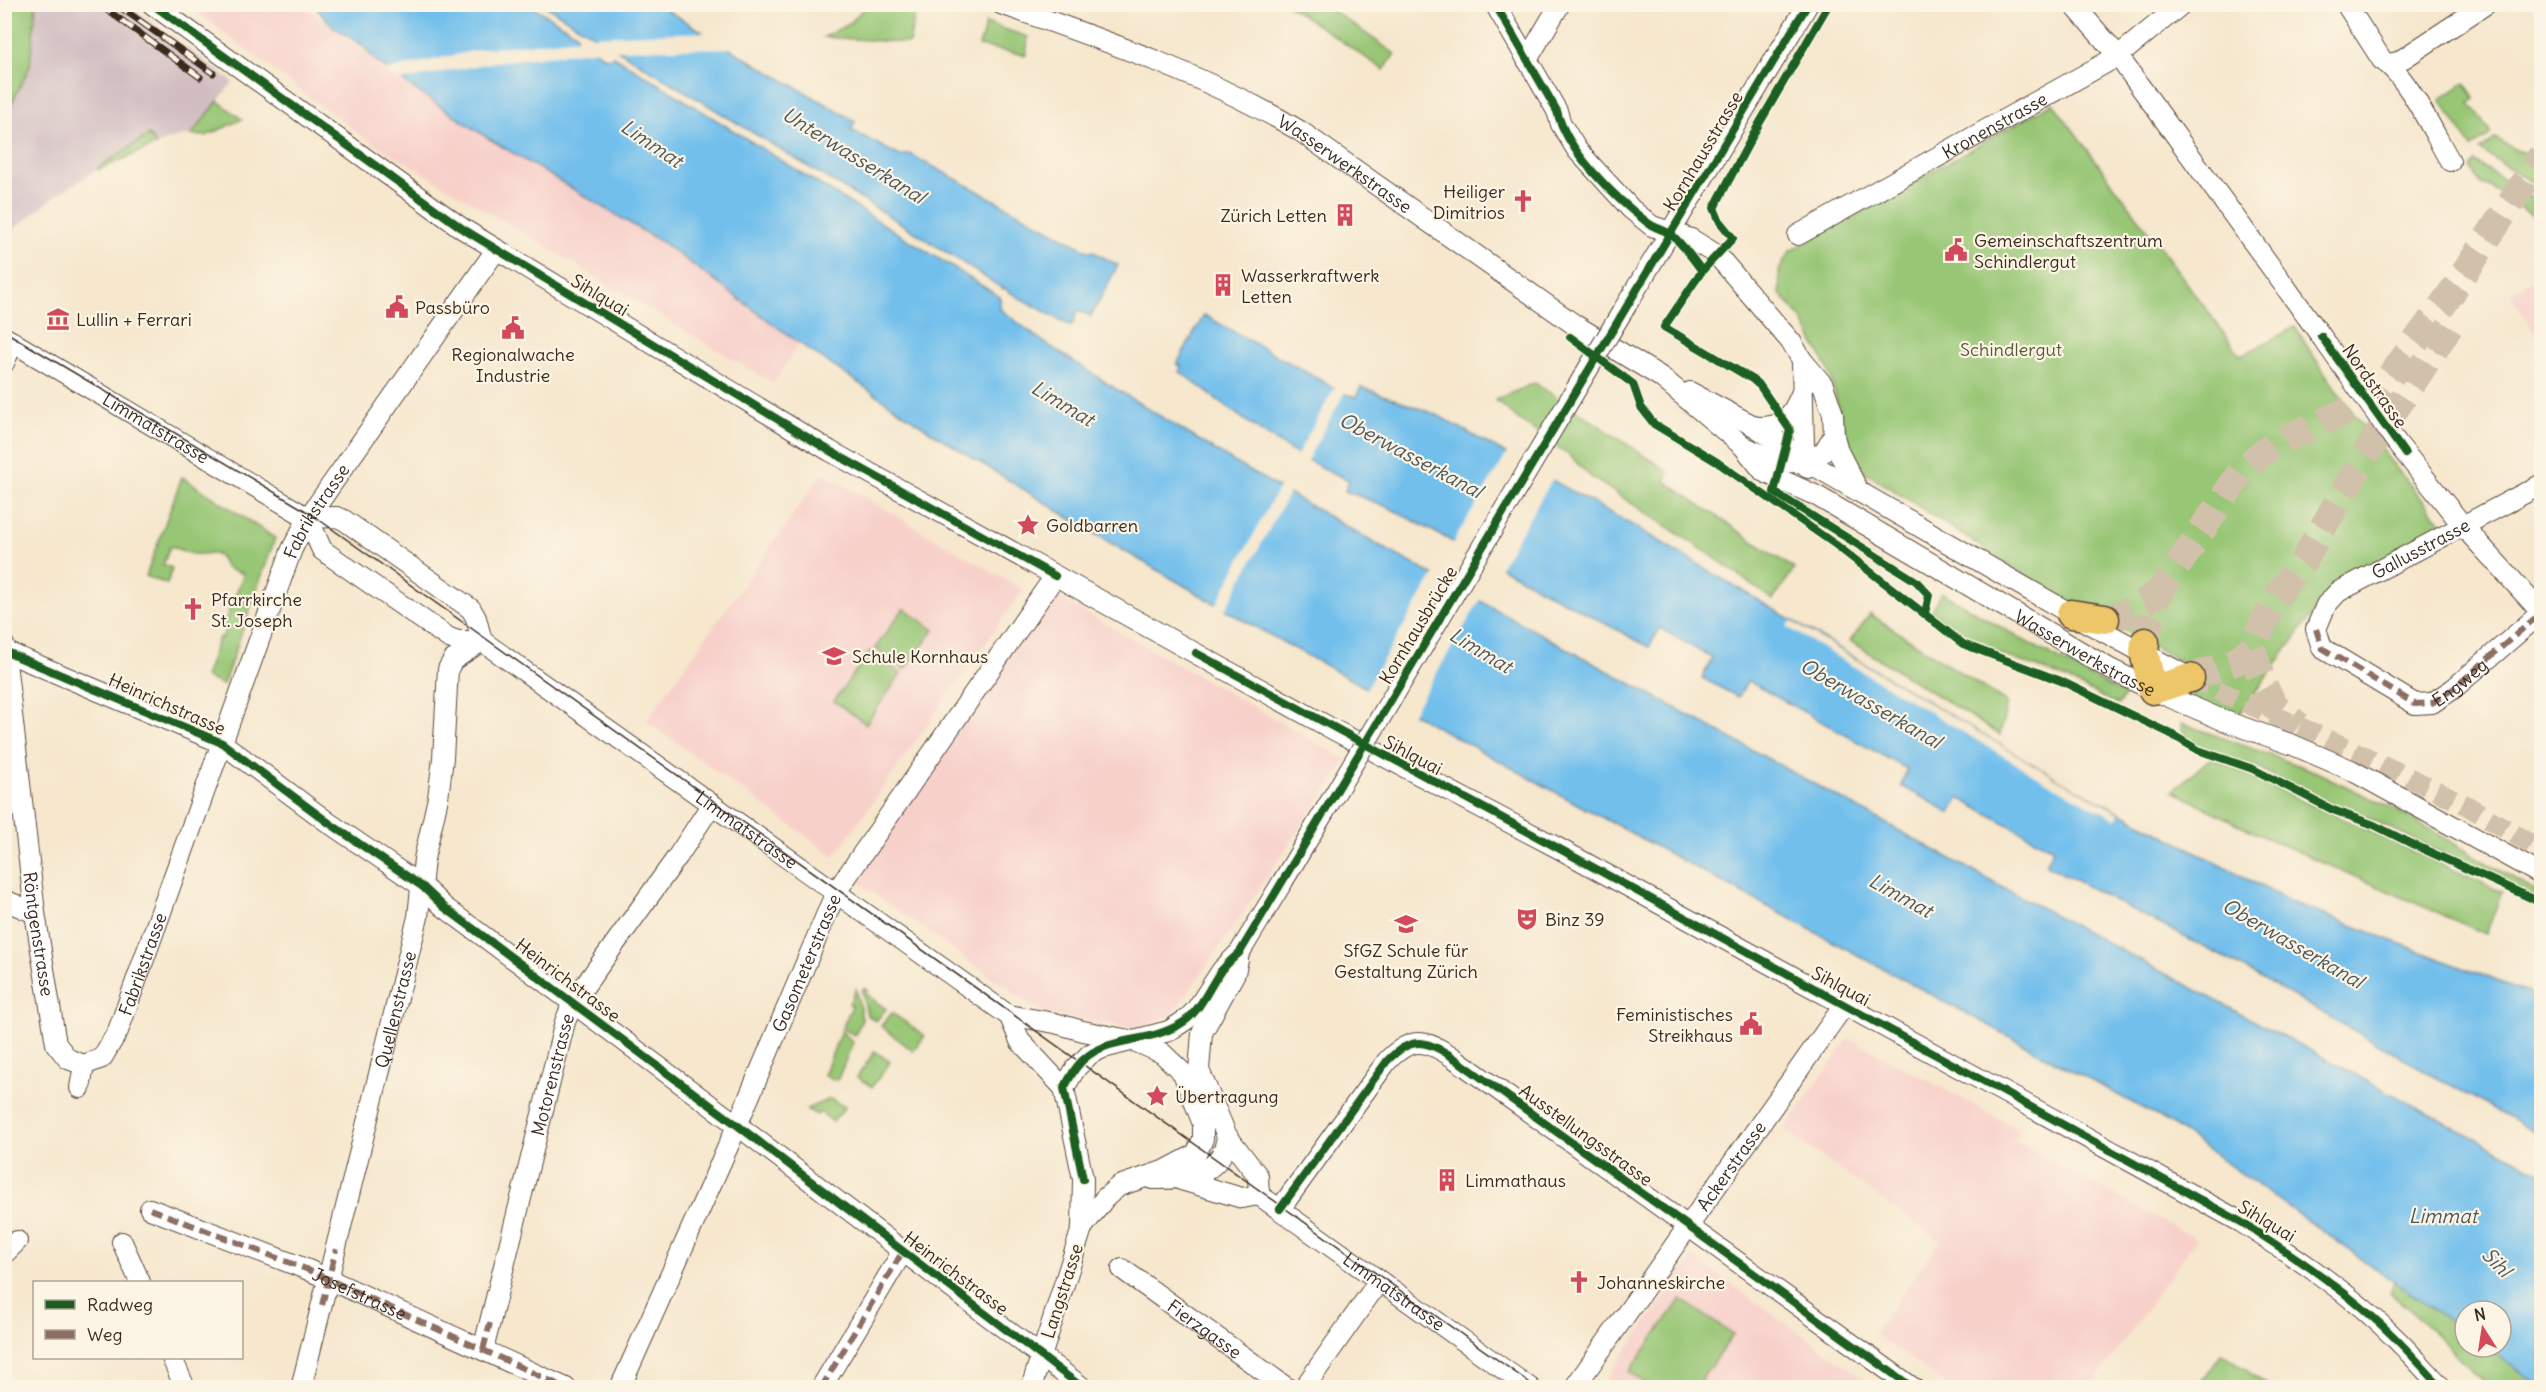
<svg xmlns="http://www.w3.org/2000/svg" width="2546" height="1392" viewBox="0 0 2546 1392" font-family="Delius,sans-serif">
<rect width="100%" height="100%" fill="#fcf5e5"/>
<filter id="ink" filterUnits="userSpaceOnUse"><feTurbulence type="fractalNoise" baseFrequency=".0167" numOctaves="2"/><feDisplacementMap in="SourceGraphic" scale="12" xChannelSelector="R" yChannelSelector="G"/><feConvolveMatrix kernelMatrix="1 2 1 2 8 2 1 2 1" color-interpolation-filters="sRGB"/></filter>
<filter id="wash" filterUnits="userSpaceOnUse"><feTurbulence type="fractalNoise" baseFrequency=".008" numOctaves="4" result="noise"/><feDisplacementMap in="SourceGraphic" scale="24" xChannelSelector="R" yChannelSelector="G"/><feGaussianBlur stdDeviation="1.35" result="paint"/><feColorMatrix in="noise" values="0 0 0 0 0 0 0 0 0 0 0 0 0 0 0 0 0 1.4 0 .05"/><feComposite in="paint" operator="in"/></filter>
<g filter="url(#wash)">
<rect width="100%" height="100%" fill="#f6e7cd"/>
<g fill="#f7d0ca">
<polygon points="187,5 302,5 411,87 568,187 663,243 799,343 774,384 359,134"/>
<polygon points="2541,274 2541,343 2510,294"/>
<polygon points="823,473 1023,590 834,856 646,721"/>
<polygon points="1052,594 1347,760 1172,1016 1136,1028 1046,1015 853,879"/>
<polygon points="1849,1038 2020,1130 2013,1140 2196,1239 2091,1387 1950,1387 1874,1334 1940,1241 1784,1130"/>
<polygon points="1693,1257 1876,1387 1600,1388"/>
</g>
<polygon fill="#d2bec2" points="36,5 128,5 233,82 191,135 171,139 156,145 149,136 57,195 5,236 5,116 30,66"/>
<g fill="#97c674" stroke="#697849" stroke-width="1.5">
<polygon points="5,4 36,5 30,66 5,116"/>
<polygon points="867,5 917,5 909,43 824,37 849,24"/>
<polygon points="1288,5 1325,5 1395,54 1384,70"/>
<polygon points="986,23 1028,37 1026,55 979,46"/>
<polygon points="2465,83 2475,99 2470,103 2491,133 2486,138 2472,147 2440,100"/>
<polygon points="218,101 242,119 206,136 191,135"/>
<path d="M 2053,103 L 2241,356 L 2295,327 C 2338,398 2389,462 2444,525 L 2326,596 L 2232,724 L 2196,709 L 2184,663 L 2031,579 L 1862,470 L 1849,449 L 1829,371 L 1801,318 L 1780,294 L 1779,271 L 1790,251 Z"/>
<polygon points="149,135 156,145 98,170 97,168"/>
<polygon points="2496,138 2515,150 2541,158 2541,188 2480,150"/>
<polygon points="2475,162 2541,203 2541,221 2490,187 2481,184 2471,168"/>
<polygon points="1535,383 1669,472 1665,481 1794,569 1773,600 1708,553 1591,477 1569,455 1522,422 1495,400"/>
<path d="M 182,477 L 275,538 L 223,685 L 205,677 L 219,637 L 222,638 L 226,627 L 223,626 L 244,574 L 226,568 C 217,545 210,556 194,554 C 186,553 177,548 170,546 L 163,565 L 172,568 L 167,584 L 146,576 Z"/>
<polygon points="1941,592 2021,639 2125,695 2118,705 2060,676 1965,641 1931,612"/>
<polygon points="904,608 934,630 905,670 875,648"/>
<polygon points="1870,614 2007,703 2000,735 1850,641"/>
<polygon points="870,651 901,674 866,724 834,701"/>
<polygon points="2181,723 2314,771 2398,811 2538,893 2537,899 2377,822 2323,802 2263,770 2198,747 2185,739"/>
<polygon points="2211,758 2502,892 2486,934 2260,835 2173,791"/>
<polygon points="864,988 868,990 866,994 886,1009 876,1021 867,1015 862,991"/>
<polygon points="856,989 862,1019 855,1035 842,1029 852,1006 849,1004"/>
<polygon points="892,1013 925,1036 913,1051 881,1026"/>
<polygon points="841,1031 853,1042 838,1079 835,1080 824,1075"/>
<polygon points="875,1051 890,1062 872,1087 857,1077"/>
<polygon points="830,1099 845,1107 833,1122 820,1112 817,1115 806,1109"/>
<polygon points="2394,1282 2465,1332 2465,1347 2487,1347 2514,1365 2539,1387 2488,1387 2424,1322 2390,1293"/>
<polygon points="1681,1299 1733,1335 1696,1387 1651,1387 1629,1372"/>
<polygon points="2222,1353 2270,1387 2197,1387"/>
</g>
<g fill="#72bfec" stroke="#567485" stroke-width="1.5">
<polygon points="314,5 530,5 576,33 577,39 606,58 614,56 1000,297 1000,309 1042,341 1108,384 1234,462 1371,541 2000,886 2541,1173 2541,1387 2487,1347 2501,1347 2501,1311 2465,1311 2465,1332 2170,1123 1579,805 1250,624 1092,532 936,435 799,343 663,243 488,138 411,87 374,59 362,45 332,26"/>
<polygon points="544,5 659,5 737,53 855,121 851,130 900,156 910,154 1090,252 1092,251 1118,265 1091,316 1078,310 1073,324 1069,325 1009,292 1005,288 1003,289 907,227"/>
<path d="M 1204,315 L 1345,394 L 1356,397 L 1361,387 L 1437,415 L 1639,529 L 2061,781 L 2291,902 L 2531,994 L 2541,1000 L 2541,1136 L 2227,959 L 2046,865 L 2053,849 L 1959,798 L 1951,813 L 1901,786 L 1907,769 L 1748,681 L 1738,697 L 1702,678 L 1712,658 L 1660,628 L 1649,647 L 1388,507 L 1345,491 L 1349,480 C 1285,454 1234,412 1179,371 L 1182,367 L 1177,364 Z"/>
</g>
<g fill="#f6e7cd">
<polygon points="710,32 735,48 612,50 590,36"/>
<polygon points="580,38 599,50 496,62 398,81 384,71 481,49"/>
<polygon points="1335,387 1345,392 1306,462 1296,457"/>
<polygon points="1508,452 1554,477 1499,569 1452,544"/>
<polygon points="1280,485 1290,491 1224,612 1215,607"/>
<polygon points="1436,572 1482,597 1411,716 1365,690"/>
<polygon points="1791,621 2061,781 2120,813 2116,819 2052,785 1787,627"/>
</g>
</g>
<g filter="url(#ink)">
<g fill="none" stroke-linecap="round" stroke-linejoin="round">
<polyline stroke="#d1c1aa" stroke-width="20" stroke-dasharray="20 10" stroke-linecap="butt" points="2190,678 2356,752 2466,805 2542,851"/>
<g stroke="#d1c1aa" stroke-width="28" stroke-dasharray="28 14" stroke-linecap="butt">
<polyline points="2105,619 2130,612 2162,590"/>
<polyline points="2145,642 2155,599 2241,472 2263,452 2278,442 2356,407 2381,389 2452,292 2542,155"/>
<polyline points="2252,648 2264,687 2275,707 2299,726"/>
<polyline points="2190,678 2235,662 2252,648 2275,598 2305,558 2366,454 2455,318"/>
</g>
<g stroke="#574638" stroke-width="22">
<g id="minor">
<path d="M 152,4 L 463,229 L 830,451 L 1336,731 L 1558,848 L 2241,1222 C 2296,1257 2352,1294 2398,1341 C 2413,1356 2427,1372 2442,1388"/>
<path id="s1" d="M 1001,4 C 1104,40 1206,75 1300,131 L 1575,325 L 1661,377 L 1743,446 L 1764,472 L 1817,496 L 2110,669 L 2153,690 L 2225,721 L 2293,745 L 2351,770 L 2542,875"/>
<polyline points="1495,4 1557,111 1561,124 1577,150 1631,209 1652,226 1691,239 1717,255 1792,343 1802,360 1823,385 1833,414 1834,436 1838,451 1857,488"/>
<polyline points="2073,4 2118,56 2321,336"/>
<path d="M 2346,4 L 2382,60 C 2407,75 2434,134 2450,161"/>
<polyline points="1527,60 1560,4"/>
<polyline points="2389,64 2398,62 2486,4"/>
<path id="s2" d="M 1798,235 L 2118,56 L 2182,4"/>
<polyline points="1622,312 1808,4"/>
<path id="s3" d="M 4,337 L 308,518 L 337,517 L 344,520 L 471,609 L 476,618 L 482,641"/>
<polyline points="1802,360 1804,447 1808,468"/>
<polyline points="4,363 13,342"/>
<polyline points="1690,392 1756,427 1806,461 2071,614 2190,678"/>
<path d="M 1756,427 C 1785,428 1792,416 1802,392"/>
<polyline points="2397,443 2463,526 2542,613"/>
<path d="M 1745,447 C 1768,457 1800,473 1823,452 C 1827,448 1830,440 1834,436"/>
<path id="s4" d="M 308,518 L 322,550 L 449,638 L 458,641 L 482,641 L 1008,1015 L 1055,1023 L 1083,1031 L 1134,1041 L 1162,1053 L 1183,1073 L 1203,1124 L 1203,1139 L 1196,1154 L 1166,1170 L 1119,1186 L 1105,1198 L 1082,1228"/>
<path id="s5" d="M 2541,613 L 2453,689 L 2432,703 L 2415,704 L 2322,648 L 2316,629 L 2326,605 L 2338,592 L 2542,484"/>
<path id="s6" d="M 4,645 L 35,913 L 56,1044 L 68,1059 L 84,1065"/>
<polyline points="4,651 222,743 329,823 423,887 444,907 737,1125 1083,1388"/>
<polyline points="4,900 35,913"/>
<polyline points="1238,960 1235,973 1202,1033 1199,1070 1227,1136 1258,1176 1259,1195"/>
<polyline points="1010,1017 1020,1041 1064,1088 1083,1179 1082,1228 1031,1388"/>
<path id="s7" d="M 84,1065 L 102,1058 L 118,1031 L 292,549 L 308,518 L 496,250"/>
<polyline points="80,1088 84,1065"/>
<polyline points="1064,1088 1076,1068 1090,1054 1103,1048 1169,1031 1187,1019 1196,1010 1222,970 1240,952 1283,881"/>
<path d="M 1152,1179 C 1184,1180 1223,1176 1227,1136"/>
<polyline points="1181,1180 1242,1198 1259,1195"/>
<path id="s8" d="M 1259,1195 L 1530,1388"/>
<polyline points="150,1209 306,1269 566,1388"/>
<path d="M 1280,1209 L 1387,1061 C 1411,1036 1426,1039 1454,1058 L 1913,1388"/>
<polyline points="122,1242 140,1282"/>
<polyline points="4,1254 17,1241"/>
<path id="s9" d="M 1122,1269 L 1287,1388"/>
<path id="s10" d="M 483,1350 L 565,1022 L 573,1002 L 678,856 L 712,804"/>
<polyline points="172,1358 185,1388"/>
<path id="s11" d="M 301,1388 L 418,917 L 424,859 L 438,798 L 443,758 L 448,669 L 453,660 L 482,641"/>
<path id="s12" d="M 620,1388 L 730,1142 L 836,892 L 1055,576"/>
<polyline points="821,1388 903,1251"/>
<polyline points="1304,1388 1379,1281"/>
<path id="s13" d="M 1574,1388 L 1845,1004"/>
</g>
</g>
<g stroke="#574638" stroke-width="31">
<g id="highway">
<polyline points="2071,614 2105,619"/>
<polyline points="2145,642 2144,652 2153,690 2190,678"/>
</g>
</g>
<use href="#minor" stroke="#fff" stroke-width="20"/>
<use href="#highway" stroke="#ecc669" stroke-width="28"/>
<polyline stroke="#3b2a1e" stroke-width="1.5" points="4,331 311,514 1537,1388"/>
<g stroke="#3b2a1e" stroke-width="7">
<g id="rail">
<polyline points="99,4 200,77"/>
<polyline points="116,4 213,73"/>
</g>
</g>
<use href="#rail" stroke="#fcf5e5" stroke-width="4.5" stroke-dasharray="14" stroke-linecap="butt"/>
<g stroke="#574638" stroke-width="22" stroke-linecap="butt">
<g id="minor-bridge">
<polyline points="2321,336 2397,443"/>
<polyline points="1283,881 1622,312"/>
</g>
</g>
<use href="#minor-bridge" stroke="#fff" stroke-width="20"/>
<g stroke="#8d6e63" stroke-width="6" stroke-dasharray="12 6" stroke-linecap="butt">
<path id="s14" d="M 2316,629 L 2322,648 L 2415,704 L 2432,703 L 2453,689 L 2541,613"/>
<path id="s15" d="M 150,1209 L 306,1269 L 566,1388"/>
<polyline points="322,1305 336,1249"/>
<polyline points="483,1350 490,1323"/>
<polyline points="821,1388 903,1251"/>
</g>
<g stroke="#fcf5e5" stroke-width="11">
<g id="cycleway">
<polyline points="152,4 463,229 830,451 1055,576"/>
<path d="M 1495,4 L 1557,111 C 1567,152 1615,198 1648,223 C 1656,229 1666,230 1673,236 C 1684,246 1693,259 1702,271"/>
<polyline points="1829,4 1759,124 1714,208 1720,222 1733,238 1702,271 1664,327 1752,379 1760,386 1790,430 1774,492 1916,581 1929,595 1925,613"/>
<polyline points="2321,336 2405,454"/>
<polyline points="1570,337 1633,384 1641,407 1654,424 1717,462 1836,545 1963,644 2061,681 2171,734 2198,750 2253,769 2333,810 2374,825 2410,843 2542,903"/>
<polyline points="4,651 222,743 329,823 423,887 444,907 737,1125 1083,1388"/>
<path d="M 1196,653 L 1558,848 L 2241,1222 C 2296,1257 2352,1294 2398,1341 C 2413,1356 2427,1372 2442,1388"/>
<path d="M 1083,1179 L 1064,1088 C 1071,1076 1077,1063 1089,1055 C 1115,1036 1154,1043 1185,1021 C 1201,1009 1209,988 1220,972 C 1226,965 1233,958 1240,952 L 1808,4"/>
<path d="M 1280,1209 L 1387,1061 C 1411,1036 1426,1039 1454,1058 L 1913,1388"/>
</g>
</g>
<use href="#cycleway" stroke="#1b5e20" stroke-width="8"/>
</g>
</g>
<defs>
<g id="church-bare" transform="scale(1.8)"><path d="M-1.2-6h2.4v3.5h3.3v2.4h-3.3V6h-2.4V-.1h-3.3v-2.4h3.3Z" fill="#d1495b" stroke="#fcf5e5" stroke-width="2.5" paint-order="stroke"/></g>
<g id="building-bare" transform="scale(1.8)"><path d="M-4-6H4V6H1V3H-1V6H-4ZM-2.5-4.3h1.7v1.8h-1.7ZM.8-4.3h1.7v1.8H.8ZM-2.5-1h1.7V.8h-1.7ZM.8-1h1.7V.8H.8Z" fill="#d1495b" stroke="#fcf5e5" stroke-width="2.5" paint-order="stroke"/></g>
<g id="civic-bare" transform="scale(1.8)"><path d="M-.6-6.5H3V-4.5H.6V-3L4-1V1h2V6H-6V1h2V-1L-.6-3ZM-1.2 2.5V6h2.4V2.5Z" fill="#d1495b" stroke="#fcf5e5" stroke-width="2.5" paint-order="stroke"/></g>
<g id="museum-bare" transform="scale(1.8)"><path d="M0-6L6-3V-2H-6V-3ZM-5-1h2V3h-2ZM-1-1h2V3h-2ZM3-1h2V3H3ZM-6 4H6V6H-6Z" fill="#d1495b" stroke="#fcf5e5" stroke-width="2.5" paint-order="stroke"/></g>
<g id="sight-bare" transform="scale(1.8)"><path d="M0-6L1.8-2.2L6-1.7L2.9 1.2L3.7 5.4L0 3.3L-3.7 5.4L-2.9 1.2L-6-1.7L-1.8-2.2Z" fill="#d1495b" stroke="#fcf5e5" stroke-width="2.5" paint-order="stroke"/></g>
<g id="school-bare" transform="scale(1.8)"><path d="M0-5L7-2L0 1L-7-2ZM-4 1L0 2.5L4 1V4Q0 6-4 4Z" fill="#d1495b" stroke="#fcf5e5" stroke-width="2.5" paint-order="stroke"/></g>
<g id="theatre-bare" transform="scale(1.8)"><path d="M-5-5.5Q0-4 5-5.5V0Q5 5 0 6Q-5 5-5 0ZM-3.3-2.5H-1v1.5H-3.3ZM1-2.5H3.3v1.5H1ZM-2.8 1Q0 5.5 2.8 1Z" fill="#d1495b" stroke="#fcf5e5" stroke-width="2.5" paint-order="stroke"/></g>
<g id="university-bare" transform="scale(1.8)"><path d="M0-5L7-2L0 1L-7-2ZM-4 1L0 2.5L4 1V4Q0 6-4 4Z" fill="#d1495b" stroke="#fcf5e5" stroke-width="2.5" paint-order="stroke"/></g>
</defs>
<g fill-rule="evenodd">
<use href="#church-bare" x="1523" y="201"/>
<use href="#building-bare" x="1345" y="215"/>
<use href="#civic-bare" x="1956" y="250"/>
<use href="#building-bare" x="1223" y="285"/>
<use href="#civic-bare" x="397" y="307"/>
<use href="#museum-bare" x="58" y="319"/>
<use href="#civic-bare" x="513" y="328"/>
<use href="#sight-bare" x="1028" y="525"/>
<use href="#church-bare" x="193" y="609"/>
<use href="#school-bare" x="834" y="656"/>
<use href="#theatre-bare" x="1527" y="919"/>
<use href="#university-bare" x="1406" y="924"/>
<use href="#civic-bare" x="1751" y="1024"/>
<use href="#sight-bare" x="1157" y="1096"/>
<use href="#building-bare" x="1447" y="1180"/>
<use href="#church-bare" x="1579" y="1282"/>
</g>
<g text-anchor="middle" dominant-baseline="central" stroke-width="4.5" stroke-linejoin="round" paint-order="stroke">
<g font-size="18" fill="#3b2a1e" stroke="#fcf5e5">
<text stroke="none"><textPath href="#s2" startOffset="225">Kronenstrasse</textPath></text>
<text transform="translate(1703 151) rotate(-59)">Kornhausstrasse</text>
<text stroke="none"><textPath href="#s1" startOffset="381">Wasserwerkstrasse</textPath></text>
<text transform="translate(600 295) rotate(31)">Sihlquai</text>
<text transform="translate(2375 386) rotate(55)">Nordstrasse</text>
<text stroke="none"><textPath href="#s3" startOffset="177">Limmatstrasse</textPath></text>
<text stroke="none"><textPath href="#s7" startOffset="608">Fabrikstrasse</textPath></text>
<text stroke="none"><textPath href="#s5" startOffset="424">Gallusstrasse</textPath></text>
<text transform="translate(1418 625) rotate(-59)">Kornhausbrücke</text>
<text stroke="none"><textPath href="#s1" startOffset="1272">Wasserwerkstrasse</textPath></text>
<text stroke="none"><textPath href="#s14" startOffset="180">Engweg</textPath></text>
<text transform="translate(167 704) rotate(24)">Heinrichstrasse</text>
<text transform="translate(1413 755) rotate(28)">Sihlquai</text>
<text stroke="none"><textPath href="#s4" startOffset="548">Limmatstrasse</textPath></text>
<text stroke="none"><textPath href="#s6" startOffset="291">Röntgenstrasse</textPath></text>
<text stroke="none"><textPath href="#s12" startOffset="464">Gasometerstrasse</textPath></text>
<text stroke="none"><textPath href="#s7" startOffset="122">Fabrikstrasse</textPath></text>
<text transform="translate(568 980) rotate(37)">Heinrichstrasse</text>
<text transform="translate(1841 986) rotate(28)">Sihlquai</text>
<text stroke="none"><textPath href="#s11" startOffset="390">Quellenstrasse</textPath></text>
<text stroke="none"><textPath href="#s10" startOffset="284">Motorenstrasse</textPath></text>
<text transform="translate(1586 1135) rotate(36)">Ausstellungsstrasse</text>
<text stroke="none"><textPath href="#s13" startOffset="272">Ackerstrasse</textPath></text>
<text transform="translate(2267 1221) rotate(31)">Sihlquai</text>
<text transform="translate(956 1273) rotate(37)">Heinrichstrasse</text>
<text transform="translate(1062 1291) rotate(-72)">Langstrasse</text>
<text stroke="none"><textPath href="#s8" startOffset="166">Limmatstrasse</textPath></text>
<text stroke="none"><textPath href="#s15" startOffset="226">Josefstrasse</textPath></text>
<text stroke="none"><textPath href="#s9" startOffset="102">Fierzgasse</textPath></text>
</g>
<g font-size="18" fill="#3b2a1e" stroke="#fcf5e5" text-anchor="start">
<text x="1505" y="191" text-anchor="end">Heiliger<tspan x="1505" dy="21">Dimitrios</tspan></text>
<text x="1327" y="215" text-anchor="end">Zürich Letten</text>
<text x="1974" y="240">Gemeinschaftszentrum<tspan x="1974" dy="21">Schindlergut</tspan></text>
<text x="1241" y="275">Wasserkraftwerk<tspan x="1241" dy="21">Letten</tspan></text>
<text x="415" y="307">Passbüro</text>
<text x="76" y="319">Lullin + Ferrari</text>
<text x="513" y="354" text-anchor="middle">Regionalwache<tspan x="513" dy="21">Industrie</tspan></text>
<text x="1046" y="525">Goldbarren</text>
<text x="211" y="599">Pfarrkirche<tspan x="211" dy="21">St. Joseph</tspan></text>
<text x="852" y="656">Schule Kornhaus</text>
<text x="1545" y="919">Binz 39</text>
<text x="1406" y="950" text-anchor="middle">SfGZ Schule für<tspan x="1406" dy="21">Gestaltung Zürich</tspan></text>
<text x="1733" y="1014" text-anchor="end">Feministisches<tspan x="1733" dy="21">Streikhaus</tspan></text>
<text x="1175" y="1096">Übertragung</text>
<text x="1465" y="1180">Limmathaus</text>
<text x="1597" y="1282">Johanneskirche</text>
</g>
<g font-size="18" fill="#575938" stroke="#fcf5e5">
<text x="2011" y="349">Schindlergut</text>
</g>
<g font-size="20" font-style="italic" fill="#4c575c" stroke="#fcf5e5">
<text transform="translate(652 143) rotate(34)">Limmat</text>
<text transform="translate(854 155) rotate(32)">Unterwasserkanal</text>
<text transform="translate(1063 403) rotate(31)">Limmat</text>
<text transform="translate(1411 455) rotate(28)">Oberwasserkanal</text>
<text transform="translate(1481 650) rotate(31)">Limmat</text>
<text transform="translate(1871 703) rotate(30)">Oberwasserkanal</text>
<text transform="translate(1901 895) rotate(29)">Limmat</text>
<text transform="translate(2293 943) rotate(30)">Oberwasserkanal</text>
<text x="2443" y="1215">Limmat</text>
<text transform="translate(2497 1262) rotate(45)">Sihl</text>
</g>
</g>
<rect width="2546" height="1392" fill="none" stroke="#fcf5e5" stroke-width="24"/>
<rect x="33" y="1281" width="210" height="78" fill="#fcf5e5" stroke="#afa495" stroke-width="1.5"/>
<rect x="45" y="1300" width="30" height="9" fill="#1b5e20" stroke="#afa495" stroke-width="1.5"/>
<text x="87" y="1311" font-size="18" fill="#3b2a1e">Radweg</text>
<rect x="45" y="1330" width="30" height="9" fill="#8d6e63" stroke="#afa495" stroke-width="1.5"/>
<text x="87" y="1341" font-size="18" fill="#3b2a1e">Weg</text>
<g transform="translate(2483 1329) rotate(348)"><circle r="28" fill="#fcf5e5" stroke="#afa495" stroke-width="1.5"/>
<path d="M0-4.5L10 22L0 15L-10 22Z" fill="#d1495b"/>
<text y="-9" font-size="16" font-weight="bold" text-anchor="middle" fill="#3b2a1e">N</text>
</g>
</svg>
